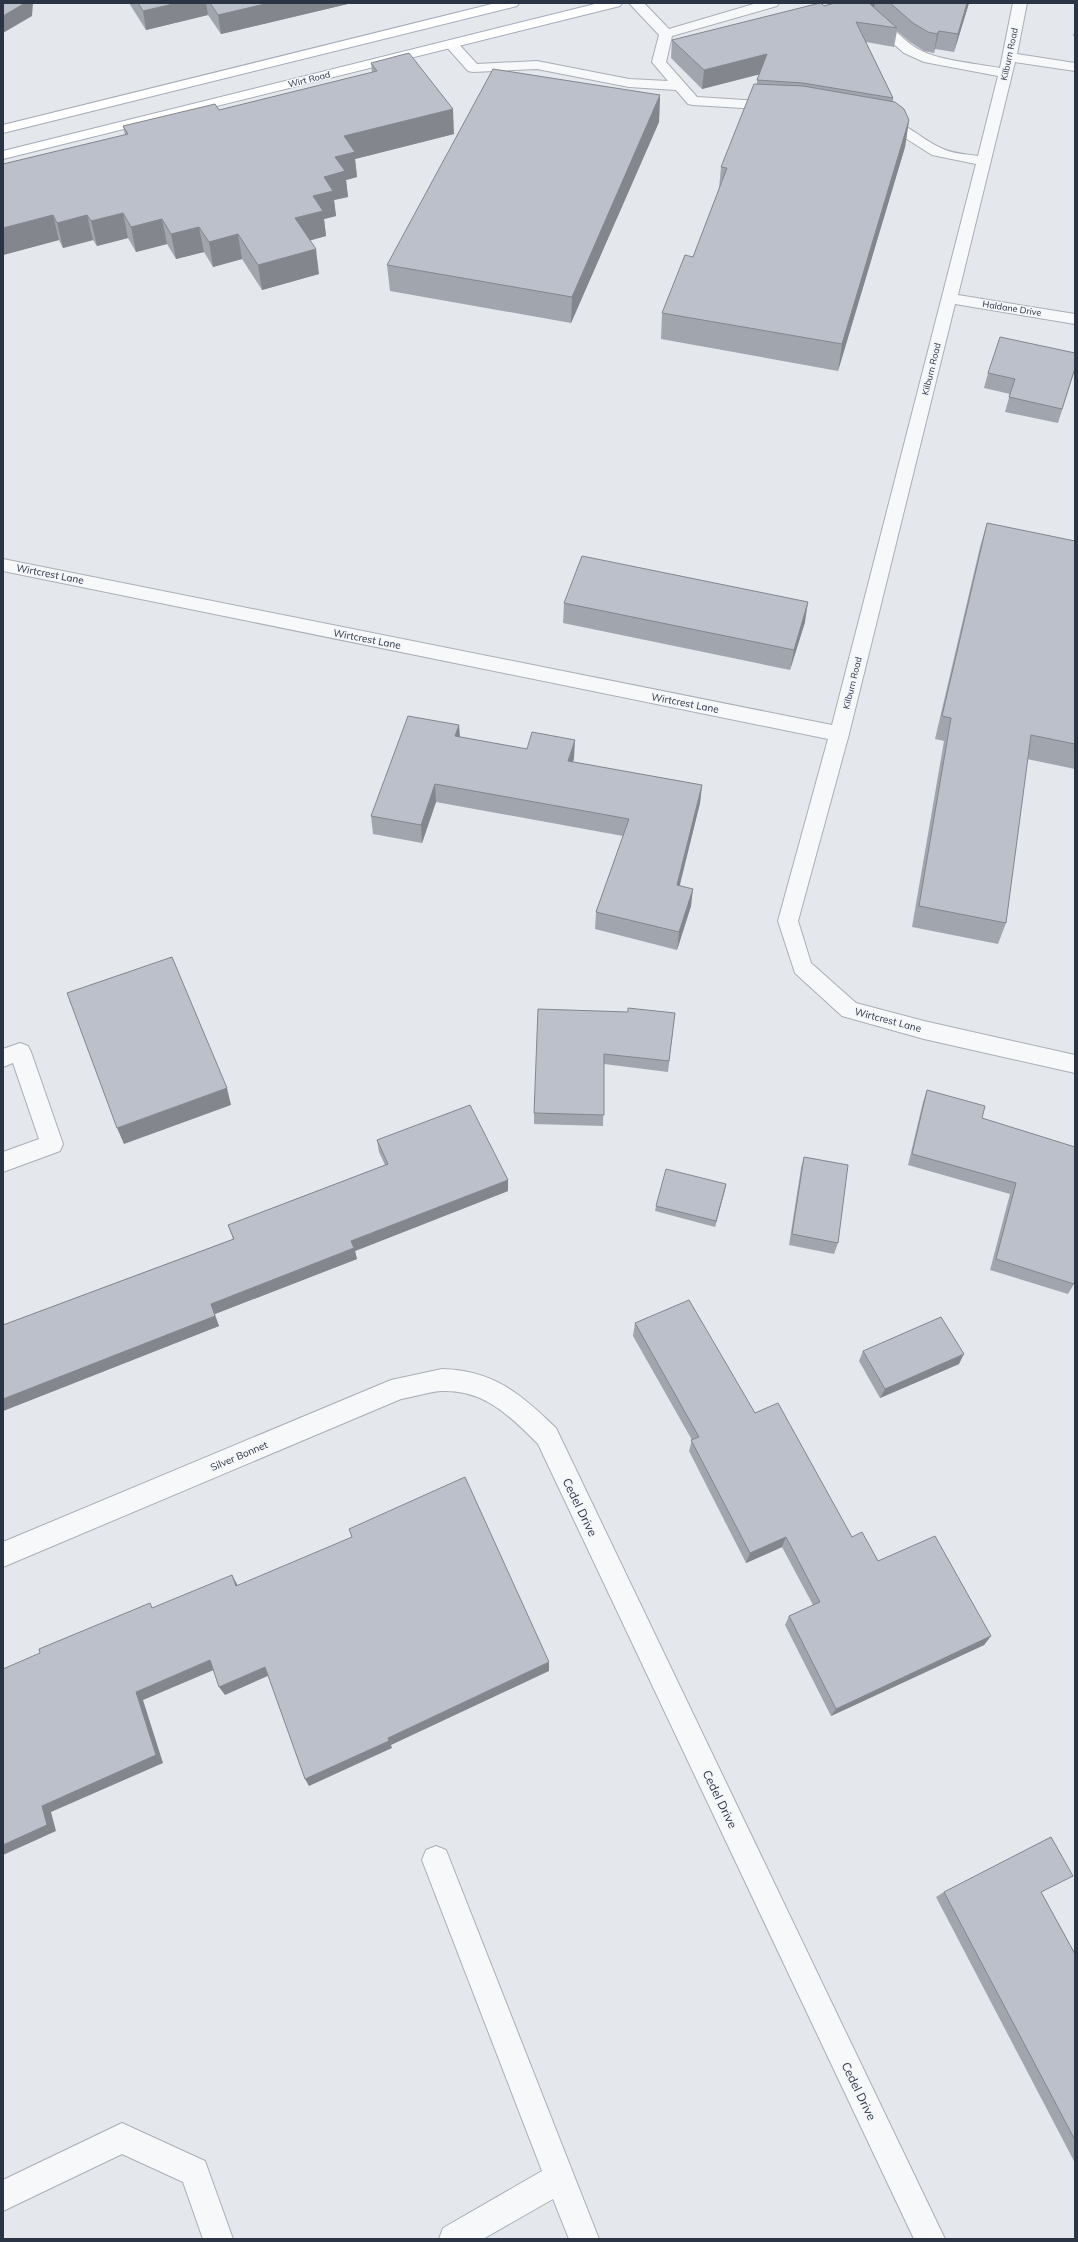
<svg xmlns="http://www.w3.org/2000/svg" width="1078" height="2242" viewBox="0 0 1078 2242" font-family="Mulish,sans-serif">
<rect width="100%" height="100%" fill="#e4e7ec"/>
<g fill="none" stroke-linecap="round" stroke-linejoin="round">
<g stroke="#a9aeb7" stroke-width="2">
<g id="minor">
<polygon points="629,3 644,3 669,29 757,3 779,3 777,6 672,36 666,62 697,97 775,102 782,106 775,110 693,105 688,104 676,90 629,87 537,69 473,72 468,71 444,44 446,41 456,41 477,64 537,61 629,79 668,81 652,62 659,35"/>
<path d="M 1013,3 L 1027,3 L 1017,54 L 1075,63 L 1075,71 L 1015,62 L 958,295 L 1075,314 L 1075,324 L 955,304 L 849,734 L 798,921 L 811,963 L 856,1003 L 924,1021 L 1075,1055 L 1075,1073 L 924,1039 L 842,1016 L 795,973 L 778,921 L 828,739 L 3,571 L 3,559 L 832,725 L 976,164 L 932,155 L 891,129 L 876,124 L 874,121 L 881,117 C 907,122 919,138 941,148 C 952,154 966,154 978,156 L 998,76 L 924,62 L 904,53 L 866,20 L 868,17 C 882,14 902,39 913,46 C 935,61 974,63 1000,68 Z"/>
<polygon points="20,1043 28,1046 31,1052 63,1144 60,1151 3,1172 3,1152 39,1139 13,1063 3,1067 3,1049"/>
<path d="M 442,1369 C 493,1370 521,1394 556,1428 L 945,2239 L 914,2239 L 538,1444 C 510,1416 484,1389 441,1391 C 427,1392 414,1397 401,1399 L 3,1567 L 3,1542 L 391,1380 Z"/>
<polygon points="436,1846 446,1850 599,2239 569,2239 553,2199 483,2239 439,2239 443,2228 542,2171 422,1860 426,1850"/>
<polygon points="122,2123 205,2161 233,2239 203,2239 183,2182 122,2154 3,2211 3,2180"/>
</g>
</g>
<g stroke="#a3abb8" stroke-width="2">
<g id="major">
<polygon points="496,3 519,3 517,6 3,133 3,125"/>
<polygon points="599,3 622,3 620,6 3,159 3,151"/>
</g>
</g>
<use href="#minor" fill="#f7f8fa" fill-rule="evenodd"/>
<use href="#major" fill="#fff" fill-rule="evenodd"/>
</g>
<g fill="#a1a5ae">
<polygon points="129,3 352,3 221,34 208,15 146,30"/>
<polygon points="835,3 969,3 954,52 935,49 934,53 924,51 910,42 897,31 894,47 866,42 893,98 893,102 909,120 905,147 838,371 661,339 662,313 693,257 719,189 721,167 757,84 757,80 759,74 702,89 671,58 672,40"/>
<polygon points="1075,29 1075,36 1073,36"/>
<polygon points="371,63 454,134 355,159 357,177 346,180 348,197 334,200 336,216 324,219 326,236 310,240 319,274 262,290 242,259 213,267 204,252 176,259 167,244 136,252 128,238 97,246 93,240 63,248 59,240 3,255 3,164 125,135 123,126 219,110 372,73"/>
<polygon points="660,95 659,122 571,323 390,291 387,265"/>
<polygon points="1075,369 1058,423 1005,412 1010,394 984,388 988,373"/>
<polygon points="987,523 1075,541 1075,769 1027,759 1006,923 998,944 912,927 944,741 935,739 980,547"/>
<polygon points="564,603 805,622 790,670 563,623"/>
<polygon points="459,725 460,737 574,758 573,762 702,785 700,803 680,885 691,906 677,950 595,929 596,912 623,836 436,802 422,843 373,834 371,816"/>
<polygon points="628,1012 675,1013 668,1072 604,1064 603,1126 534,1124 534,1113"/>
<polygon points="927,1090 982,1118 1074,1284 1068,1294 990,1270 1010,1194 908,1165 923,1102"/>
<polygon points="377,1140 508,1180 508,1191 355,1251 357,1259 215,1314 219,1326 3,1411 3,1325 233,1239 228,1225 385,1165 379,1152"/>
<polygon points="804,1157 838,1243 834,1254 789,1245 801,1168"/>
<polygon points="726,1184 715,1227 655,1211 656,1206"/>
<polygon points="635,1323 755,1413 852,1537 878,1561 991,1636 984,1645 831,1716 785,1625 789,1616 813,1605 782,1547 746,1563 689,1451 692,1440 633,1336"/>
<polygon points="863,1351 959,1364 880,1398 859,1361"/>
<polygon points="944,1892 1041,1892 1075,1954 1075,2163 936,1897"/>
</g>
<g fill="#83868d">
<polygon points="25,3 33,3 32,16 3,33 3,16"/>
<polygon points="177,3 206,3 208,15 146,30 143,11"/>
<polygon points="269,3 352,3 221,34 218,15"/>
<polygon points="866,3 875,3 873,14"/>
<polygon points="967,3 969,3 954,52 958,34"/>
<polygon points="939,31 935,49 934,53 937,34"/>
<polygon points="767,54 765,73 702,89 704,70"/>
<polygon points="660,95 659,122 571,323 572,297"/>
<polygon points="453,109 454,134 355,159 357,177 346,180 348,197 334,200 336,216 324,219 326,236 298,244 295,218 313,196 335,157 344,136"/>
<polygon points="909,120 905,147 838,371 842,344"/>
<polygon points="123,213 128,238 97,246 91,221"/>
<polygon points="53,215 59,240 3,255 3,228"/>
<polygon points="87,215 93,240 63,248 57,223"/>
<polygon points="162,219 167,244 136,252 131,227"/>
<polygon points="199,227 204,252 176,259 171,234"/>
<polygon points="238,234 242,259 213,267 209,242"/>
<polygon points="316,249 319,274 262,290 258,265"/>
<polygon points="808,602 805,622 790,670 794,650"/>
<polygon points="459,725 460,743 455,736"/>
<polygon points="575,740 574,758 568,780 568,761"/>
<polygon points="435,784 436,802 422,843 421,825"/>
<polygon points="702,785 700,803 675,903 677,885"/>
<polygon points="693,889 691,906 677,950 679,932"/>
<polygon points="227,1088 231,1105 124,1144 117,1128"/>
<polygon points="508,1180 508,1191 355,1251 357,1259 215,1314 211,1304 351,1241"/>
<polygon points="726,1184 725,1190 715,1227 716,1221"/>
<polygon points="215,1316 219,1326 3,1411 3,1399"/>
<polygon points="964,1354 959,1364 880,1398 885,1389"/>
<polygon points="786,1537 782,1547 746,1563 750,1553"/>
<polygon points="232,1575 237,1584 241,1596 236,1586"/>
<polygon points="991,1636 984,1645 831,1716 836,1709"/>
<polygon points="210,1660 216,1669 143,1700 163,1763 51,1812 56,1831 3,1855 3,1845 42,1806 136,1692"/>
<polygon points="549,1662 549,1671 391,1745 392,1748 309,1786 305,1779 388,1738"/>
<polygon points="265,1667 270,1675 225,1695 219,1687"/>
</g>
<g fill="#bbc0ca" stroke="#83868d">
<polygon points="3,3 25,3 3,16"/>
<polygon points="138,3 177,3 143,11"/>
<polygon points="210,3 269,3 218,15"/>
<polygon points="820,3 821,3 824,6 835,3 869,3 897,28 856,22 893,98 803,83 757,80 767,54 704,70 672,40"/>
<polygon points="890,3 967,3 958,34 939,31 937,34 928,32 913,23"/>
<polygon points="409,53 453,109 344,136 355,152 335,157 345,171 324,177 333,191 313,196 323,211 295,218 316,249 258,265 238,234 209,242 199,227 171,234 162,219 131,227 123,213 91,221 87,215 57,223 53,215 3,228 3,164 128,134 123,126 215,104 219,110 377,71 371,63"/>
<polygon points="493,69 660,95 572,297 387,265"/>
<polygon points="754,84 803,86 895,102 904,109 909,120 842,344 662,313 685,255 693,257 727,168 721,167"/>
<polygon points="1000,337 1075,353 1075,368 1062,409 1009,397 1015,379 988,373"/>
<polygon points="987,523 1075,541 1075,744 1031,735 1006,923 919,906 951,718 942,716"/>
<polygon points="582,556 808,602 794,650 564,603"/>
<polygon points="408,716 459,725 455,736 527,749 532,732 575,740 568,761 702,785 677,885 693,889 679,932 596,912 629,819 435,784 421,825 371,816"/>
<polygon points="172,957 227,1088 117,1128 67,993"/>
<polygon points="628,1008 675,1013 669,1061 604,1054 604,1115 534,1113 538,1009 628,1012"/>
<polygon points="927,1090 985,1106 982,1118 1075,1147 1075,1279 1074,1284 996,1259 1016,1183 912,1154"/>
<polygon points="470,1105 508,1180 351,1241 354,1248 211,1304 215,1316 3,1399 3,1325 234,1239 228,1225 388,1164 377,1140"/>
<polygon points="804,1157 848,1165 838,1243 792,1234"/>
<polygon points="666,1169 726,1184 716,1221 656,1206"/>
<polygon points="689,1300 755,1413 778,1403 852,1537 862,1532 878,1561 935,1536 991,1636 836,1709 789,1616 820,1602 786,1537 750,1553 691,1440 699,1437 635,1323"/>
<polygon points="941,1317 964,1354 885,1389 863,1351"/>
<polygon points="465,1477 549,1662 388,1738 389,1741 305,1779 265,1667 219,1687 210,1660 136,1692 156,1755 42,1806 47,1825 3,1845 3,1669 40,1653 39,1649 150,1603 152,1608 232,1575 236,1586 352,1537 349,1529"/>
<polygon points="1051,1837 1073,1876 1041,1892 1075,1954 1075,2140 944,1892"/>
</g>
<g text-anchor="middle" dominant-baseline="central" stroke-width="3" stroke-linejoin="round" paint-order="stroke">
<g font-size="9" fill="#2b3445" stroke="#f4f6f9">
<text transform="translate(1009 54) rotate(-78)">Kilburn Road</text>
<text transform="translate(309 79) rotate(-14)">Wirt Road</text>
<text transform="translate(1012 308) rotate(9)">Haldane Drive</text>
<text transform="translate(931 369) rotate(-76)">Kilburn Road</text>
<text transform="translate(852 683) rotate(-76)">Kilburn Road</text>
</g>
<g font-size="10" fill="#2b3445" stroke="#f4f6f9">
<text transform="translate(50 574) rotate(11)">Wirtcrest Lane</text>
<text transform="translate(367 639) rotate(11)">Wirtcrest Lane</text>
<text transform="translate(685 703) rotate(11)">Wirtcrest Lane</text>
<text transform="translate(888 1020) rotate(15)">Wirtcrest Lane</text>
<text transform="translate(239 1456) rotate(-23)">Silver Bonnet</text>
</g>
<g font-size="12" fill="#2b3445" stroke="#f4f6f9">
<text transform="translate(580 1507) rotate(64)">Cedel Drive</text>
<text transform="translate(720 1799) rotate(64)">Cedel Drive</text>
<text transform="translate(859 2091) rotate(64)">Cedel Drive</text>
</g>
</g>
<rect width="1078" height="2242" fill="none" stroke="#2b3445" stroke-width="8"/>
</svg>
